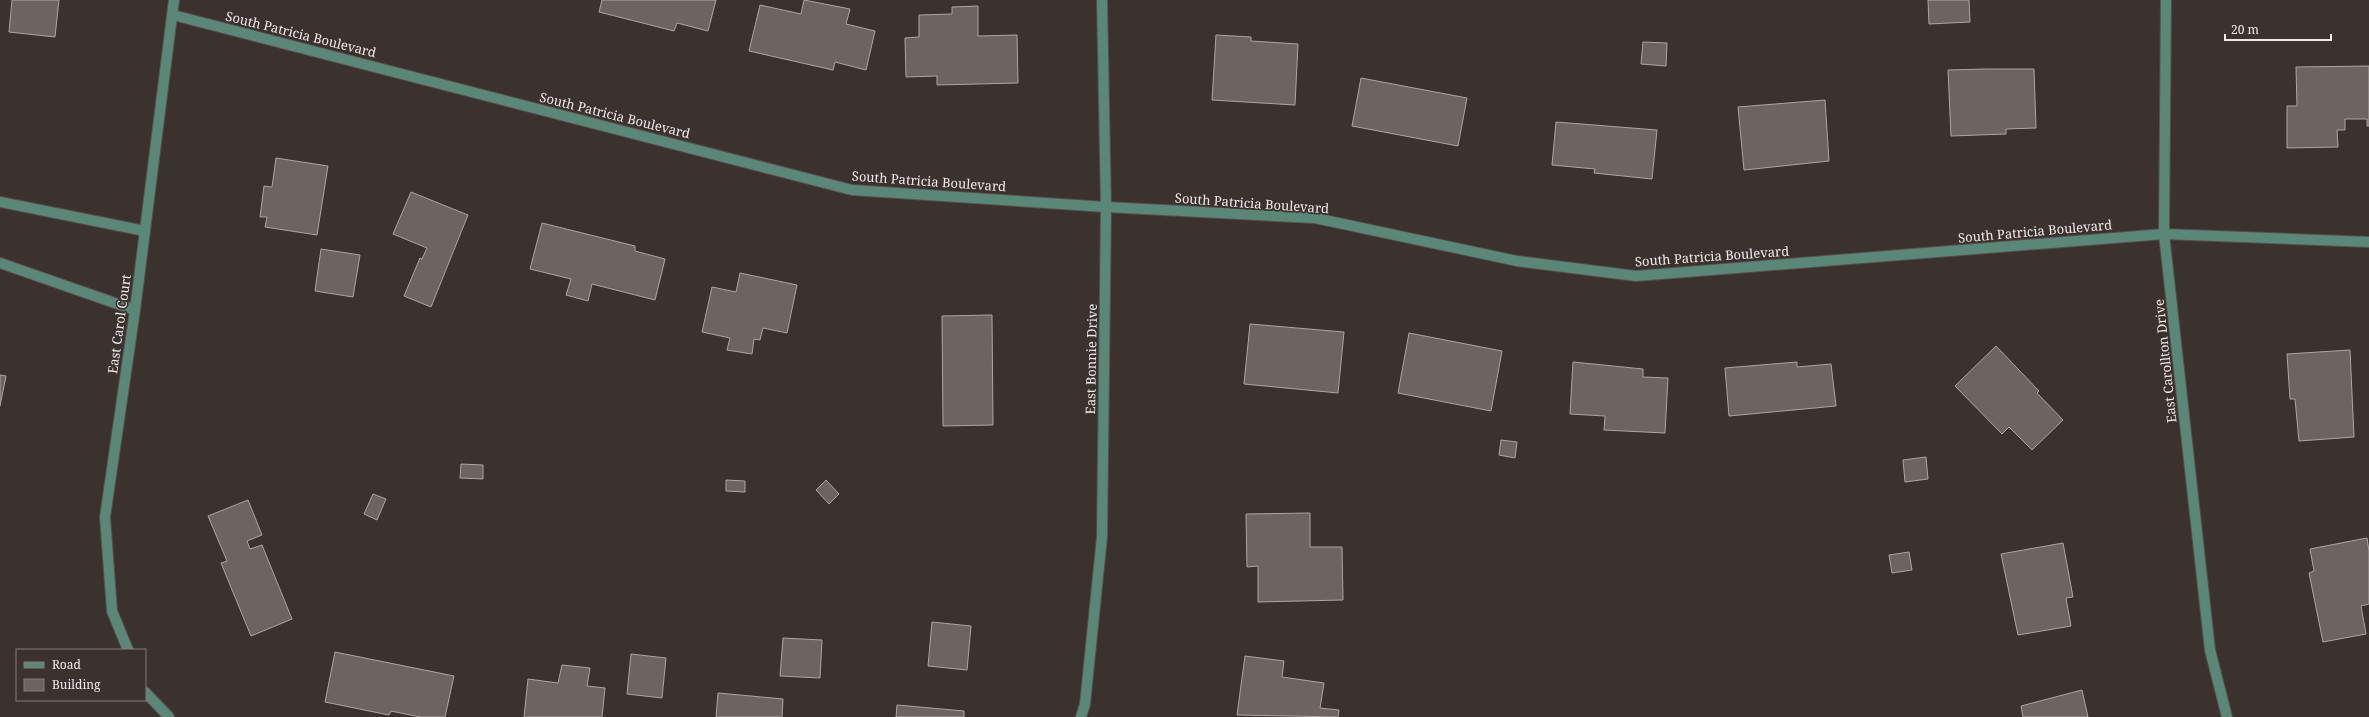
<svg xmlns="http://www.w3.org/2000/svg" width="2369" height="717" viewBox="0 0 2369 717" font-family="'Noto Serif',serif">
<rect width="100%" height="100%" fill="#3b3230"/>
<g fill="#6d6462" stroke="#afa4a2">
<polygon points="12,0 59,0 55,37 9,32"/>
<polygon points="602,0 716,0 708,31 677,23 674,31 599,12"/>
<polygon points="804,0 850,9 846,24 875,31 866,70 835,62 833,70 749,51 760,5 801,14"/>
<polygon points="1928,0 1969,0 1970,22 1929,24"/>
<polygon points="978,6 978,36 1017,35 1018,83 937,85 937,76 906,77 905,38 919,37 919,15 952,14 952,7"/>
<polygon points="1216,35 1251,37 1251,41 1298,44 1295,105 1212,100"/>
<polygon points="1643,42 1667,43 1666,66 1641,64"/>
<polygon points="2369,66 2369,126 2367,126 2367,119 2345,119 2345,130 2337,130 2338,147 2287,148 2287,106 2297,106 2296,67"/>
<polygon points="1986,69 2034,69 2036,128 2006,129 2006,134 1951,136 1948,70"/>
<polygon points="1361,78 1467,98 1458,146 1352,126"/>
<polygon points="1825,100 1829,161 1744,170 1738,107"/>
<polygon points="1556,122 1657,130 1652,179 1594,173 1595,169 1552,165"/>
<polygon points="276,158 328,166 317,235 265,227 267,217 260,217 264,186 272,187"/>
<polygon points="411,192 468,215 431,307 404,296 420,258 422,259 427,248 393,234"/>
<polygon points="542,223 635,246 635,251 665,259 655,300 592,284 588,301 566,295 571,279 530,269"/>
<polygon points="321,249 360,255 353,297 315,291"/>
<polygon points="740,273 797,285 787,333 763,328 760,340 754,339 752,354 727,350 730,338 702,332 712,287 736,292"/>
<polygon points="992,315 993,425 943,426 942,316"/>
<polygon points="1250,324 1344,332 1338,393 1244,384"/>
<polygon points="1409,333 1502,351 1491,411 1398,393"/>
<polygon points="1996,346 2039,391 2037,393 2063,420 2032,450 2009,427 2002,434 1955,386"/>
<polygon points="2350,350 2354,437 2299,441 2295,399 2290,399 2287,354"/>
<polygon points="1573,362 1643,369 1643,377 1668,378 1665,433 1604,430 1605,416 1570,414"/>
<polygon points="1797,362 1797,367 1831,364 1836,406 1729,416 1725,368"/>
<polygon points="0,375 6,376 0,406"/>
<polygon points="1501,440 1517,442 1515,458 1499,455"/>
<polygon points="1926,457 1928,479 1905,482 1903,460"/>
<polygon points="461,464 483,465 483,479 460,478"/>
<polygon points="726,480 745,481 745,492 726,491"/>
<polygon points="826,480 839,494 829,504 816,490"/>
<polygon points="373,494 386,499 377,520 364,514"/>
<polygon points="248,500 262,535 247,541 250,549 262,545 292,619 251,636 221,563 227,561 208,516"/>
<polygon points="1310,513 1310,547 1342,547 1343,600 1258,602 1258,566 1247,567 1246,514"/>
<polygon points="2367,538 2369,551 2369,604 2361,606 2366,634 2323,642 2309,573 2314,571 2310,549"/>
<polygon points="2063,543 2073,597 2066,598 2071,626 2018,635 2001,554"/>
<polygon points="1909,552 1912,570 1892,573 1889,555"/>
<polygon points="932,622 971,626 967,670 928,666"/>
<polygon points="783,638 822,640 820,678 780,676"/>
<polygon points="335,652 454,676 445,717 420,717 391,711 389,715 325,702"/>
<polygon points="631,654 666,658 662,698 627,694"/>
<polygon points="1245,656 1284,661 1282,677 1324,683 1320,708 1339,710 1338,717 1237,715"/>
<polygon points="562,665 590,668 587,686 605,688 602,717 524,717 528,679 558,683"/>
<polygon points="2082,690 2088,717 2023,717 2021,706"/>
<polygon points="718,693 783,699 782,717 716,717"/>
<polygon points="897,705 964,711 964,717 896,717"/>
</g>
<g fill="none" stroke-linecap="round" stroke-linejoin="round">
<g stroke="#584f4d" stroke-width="12">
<g id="minor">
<polyline points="2166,0 2164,234 2210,650 2227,717"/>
<polyline points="173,15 852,190 1106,207 1315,218 1517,261 1636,276 2164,234 2369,242"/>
<polyline points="0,202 145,231"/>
<polyline points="0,263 135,310"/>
<polyline points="128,650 112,611 105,517 135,310 174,0"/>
<polyline points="145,692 169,717"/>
<polyline points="1081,717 1085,704 1102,537 1106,207 1102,0"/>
</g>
</g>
<use href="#minor" stroke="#5b8778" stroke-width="10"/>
</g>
<g text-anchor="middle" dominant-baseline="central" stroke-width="3.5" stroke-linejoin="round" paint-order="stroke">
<g font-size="13" fill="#eee9e8" stroke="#3b3230">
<text transform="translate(301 34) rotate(14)">South Patricia Boulevard</text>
<text transform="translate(615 115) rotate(14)">South Patricia Boulevard</text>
<text transform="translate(929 181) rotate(4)">South Patricia Boulevard</text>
<text transform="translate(1252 203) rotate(4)">South Patricia Boulevard</text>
<text transform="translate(2035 231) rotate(-5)">South Patricia Boulevard</text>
<text transform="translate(1712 256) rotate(-4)">South Patricia Boulevard</text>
<text transform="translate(119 324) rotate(-82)">East Carol Court</text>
<text transform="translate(1091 359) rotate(-89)">East Bonnie Drive</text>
<text transform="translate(2165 361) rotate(-96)">East Carollton Drive</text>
</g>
</g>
<rect x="16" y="649" width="130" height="52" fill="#3b3230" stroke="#837b7a"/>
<rect x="24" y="662" width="20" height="6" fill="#5b8778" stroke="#837b7a"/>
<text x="52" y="669" font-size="12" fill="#eee9e8">Road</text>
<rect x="24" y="679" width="20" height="12" fill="#6d6462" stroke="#837b7a"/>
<text x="52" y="689" font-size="12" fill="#eee9e8">Building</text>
<path d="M2225 34v6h106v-6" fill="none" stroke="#eee9e8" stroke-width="2"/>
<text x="2231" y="34" font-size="12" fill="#eee9e8" stroke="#3b3230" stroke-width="3" paint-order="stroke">20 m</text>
</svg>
